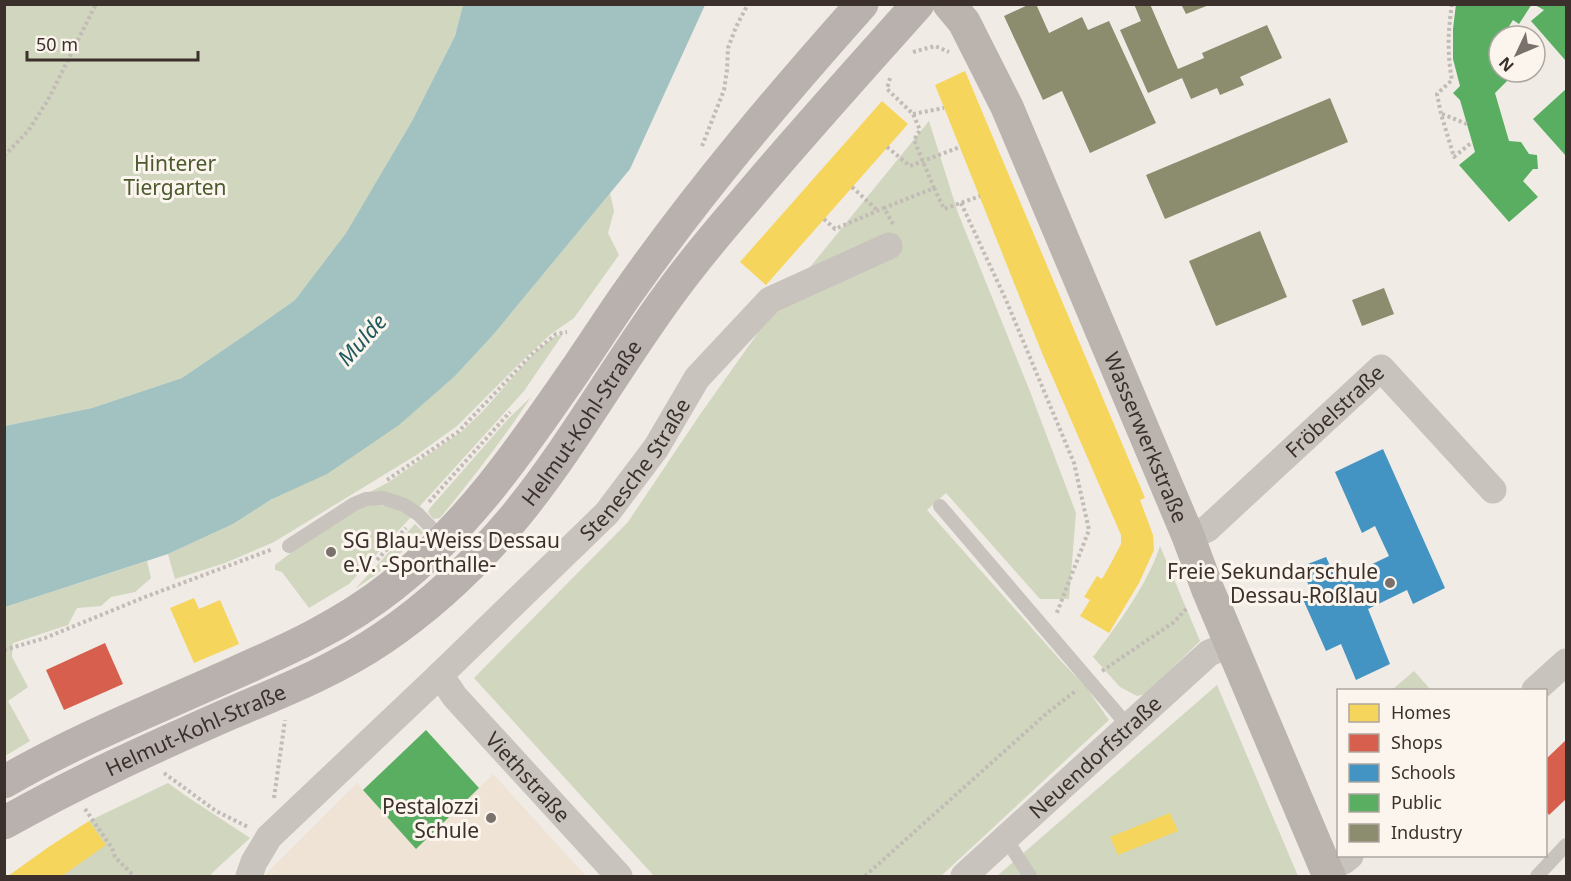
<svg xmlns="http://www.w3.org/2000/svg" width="1571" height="881" viewBox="0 0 1571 881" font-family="'Noto Sans',sans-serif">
<rect width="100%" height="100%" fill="#f0ebe5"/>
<g fill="#d1d6bf">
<polygon points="4,5 463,5 455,36 412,121 346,233 295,300 251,331 182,378 92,408 5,426"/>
<polygon points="929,121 958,213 1029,389 1076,513 1069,599 1040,599 946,493 927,510 1061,661 1086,687 1109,720 941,876 654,876 474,678 628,522 699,416 767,320"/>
<polygon points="610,193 614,211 608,233 619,255 574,318 551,334 525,358 457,426 418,454 274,542 225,563 175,579 168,554 233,524 272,499 456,375 493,335"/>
<polygon points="563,334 524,391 419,507 368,493 389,482 461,432 483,411 534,353 554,337"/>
<path d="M 531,397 C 503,439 472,479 440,518 L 433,519 L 428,512 L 430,508 L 508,419 Z"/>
<path d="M 366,504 C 385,505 395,507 411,517 L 349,584 L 309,608 L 282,572 L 275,570 L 275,565 L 301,545 Z"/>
<polygon points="415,524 423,532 420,536 374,576 355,589"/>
<path d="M 1160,546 L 1200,641 L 1146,694 L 1137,696 L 1120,687 L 1093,657 C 1116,627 1149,582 1160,546 Z"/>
<polygon points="147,561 151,578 135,592 111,597 101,606 77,608 68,625 13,643 12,657 28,687 8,701 30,741 5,756 5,607"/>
<polygon points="1414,671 1431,690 1392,690"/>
<polygon points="1217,685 1298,876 997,876"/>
<polygon points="168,783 186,796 250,838 212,873 211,876 62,876 105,845 89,821"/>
</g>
<polygon fill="#eee3d5" points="493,774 586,876 443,876 441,875 439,876 266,876 266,874 357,783 416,849"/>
<polygon fill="#a1c2c1" points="463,5 705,5 630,169 493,335 456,375 399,425 327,474 272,499 233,524 168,554 5,607 5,426 92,408 182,378 251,331 295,300 346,233 412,121 455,36"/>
<g fill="#f6d55c">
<polygon points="965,71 1145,498 1140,500 1153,535 1154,550 1139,583 1109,633 1080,616 1090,600 1084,597 1097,576 1102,579 1110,565 1121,544 1121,535 1042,353 935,85"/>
<polygon points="882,101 908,124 766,285 740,262"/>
<polygon points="194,598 199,609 220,600 239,644 194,663 170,608"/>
<polygon points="1170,813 1178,831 1118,855 1110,837"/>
<polygon points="89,821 106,845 62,876 8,876 50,846"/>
</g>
<g fill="#d6604d">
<polygon points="105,643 123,684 64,710 46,670"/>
<polygon points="1566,740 1566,799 1549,815 1546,811 1546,759"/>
</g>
<polygon fill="#4393c3" points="1383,449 1445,588 1413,604 1407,590 1368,609 1390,664 1356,680 1341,644 1326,651 1302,597 1312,592 1300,567 1326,557 1337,581 1389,556 1375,526 1362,533 1335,472"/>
<g fill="#5aae61">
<polygon points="1456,4 1532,4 1519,24 1513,20 1503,36 1499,36 1499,42 1496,46 1499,48 1499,56 1493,61 1499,67 1499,72 1503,72 1509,79 1495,93 1509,141 1521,142 1529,154 1537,155 1538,169 1533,169 1523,181 1538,197 1509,222 1459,165 1475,152 1460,100 1453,93 1460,86 1453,59 1453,29"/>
<polygon points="1533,4 1566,4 1566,61 1531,21 1544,10"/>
<polygon points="1566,89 1566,156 1533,119"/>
<polygon points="426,730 479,788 416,849 363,790"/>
</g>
<g fill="#8c8c6e">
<polygon points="1030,4 1036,4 1049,33 1082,17 1088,30 1109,21 1156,123 1090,153 1062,91 1043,100 1004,16"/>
<polygon points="1134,4 1150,4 1178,69 1204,58 1202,53 1267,25 1282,58 1240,77 1244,85 1220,95 1217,88 1191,99 1182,78 1148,93 1120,30 1141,21"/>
<polygon points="1181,4 1209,4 1209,5 1186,14"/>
<polygon points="1330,98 1348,142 1165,219 1146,175"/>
<polygon points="1260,231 1287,297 1216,326 1189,261"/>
<polygon points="1384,288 1394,314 1362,326 1352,300"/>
</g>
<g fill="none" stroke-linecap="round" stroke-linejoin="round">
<g stroke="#c2bbb6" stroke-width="4" stroke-dasharray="3 3" stroke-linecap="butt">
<path d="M 1452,4 C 1448,30 1447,54 1452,80 L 1437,94 L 1441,114 L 1454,157 L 1472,142"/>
<polyline points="913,52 935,46 949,52"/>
<polyline points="890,78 887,89 913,114 920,130 914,140 934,188 884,208 893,224"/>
<polyline points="913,114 944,108"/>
<polyline points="1442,114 1467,124"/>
<polyline points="702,146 724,90 727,70 728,48 736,27 748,4"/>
<polyline points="887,147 910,166 960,147"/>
<polyline points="4,156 28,131 48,100 96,4"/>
<polyline points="852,187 878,211"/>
<polyline points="934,188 944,209 980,196"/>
<polyline points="961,203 1006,300 1074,463 1089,530 1056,615"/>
<polyline points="824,219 835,229 884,208"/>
<polyline points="387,480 458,432 532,354 556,334 567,332"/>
<polyline points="429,502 510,412"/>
<polyline points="377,560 406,528"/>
<polyline points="4,650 45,638 145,597 273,549"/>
<polyline points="1102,671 1174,622 1187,608"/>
<polyline points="164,773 216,811 248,827"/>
<polyline points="274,798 285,720"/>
<polyline points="85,809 112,848 115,857 134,876"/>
<polyline points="865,876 1047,713 1077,690"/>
</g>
<g stroke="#c9c3be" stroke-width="14">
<polyline points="940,506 1128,726"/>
<polyline points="289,546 354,504 366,499 383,498 404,505 418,514 443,540"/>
<polyline points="1006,839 1030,876"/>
<polyline points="1537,876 1566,845"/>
</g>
<g stroke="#c9c3be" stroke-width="27">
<path id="s1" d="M 1188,536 L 1207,529 L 1381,368 L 1493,490"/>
<path id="s2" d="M 440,675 L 455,697 L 619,876"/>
<polyline points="1535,690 1566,662"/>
<polyline points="1326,869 1344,861 1350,856"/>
<path id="s3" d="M 249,876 L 254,862 L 269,837 L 440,675 L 607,513 L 656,448 L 697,378 L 770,300 L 889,246"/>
<path id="s4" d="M 964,876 L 1209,653 L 1231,644"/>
</g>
<path stroke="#bab3ae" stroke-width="33" id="s5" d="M 949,4 L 964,22 L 1007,107 L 1188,536 L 1208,590 L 1329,876"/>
<g stroke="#b8b1ad" stroke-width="33">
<path d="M 4,782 C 76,740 154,709 230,675 C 287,650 343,625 392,586 C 469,526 524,445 579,365 C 596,340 612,315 629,291 C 700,190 780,96 862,4"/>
<path id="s6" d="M 4,823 C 78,781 154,747 231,713 C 283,691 336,670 383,638 C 433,604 479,560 517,514 C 573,445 616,367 668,296 C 691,264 717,233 743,203 C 800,135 859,70 918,4"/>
</g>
</g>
<g fill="#7a716c" stroke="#fbf5ee" stroke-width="2">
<circle cx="331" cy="552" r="6"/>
<circle cx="1390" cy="583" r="6"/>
<circle cx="491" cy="818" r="6"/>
</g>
<g text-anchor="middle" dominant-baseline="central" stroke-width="6" stroke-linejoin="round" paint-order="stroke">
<g font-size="21" fill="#4a5a2e" stroke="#fbf5ee">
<text x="175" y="163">Hinterer<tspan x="175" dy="24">Tiergarten</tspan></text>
</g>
<g font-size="21" fill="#3b302b" stroke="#fbf5ee">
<text stroke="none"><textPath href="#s1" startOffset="194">Fröbelstraße</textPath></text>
<text stroke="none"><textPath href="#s6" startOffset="717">Helmut-Kohl-Straße</textPath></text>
<text stroke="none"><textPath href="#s5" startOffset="477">Wasserwerkstraße</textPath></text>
<text stroke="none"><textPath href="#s3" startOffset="564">Stenesche Straße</textPath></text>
<text stroke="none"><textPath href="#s6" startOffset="213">Helmut-Kohl-Straße</textPath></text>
<text stroke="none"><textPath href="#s4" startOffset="177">Neuendorfstraße</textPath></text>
<text stroke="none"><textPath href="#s2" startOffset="135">Viethstraße</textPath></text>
</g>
<g font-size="21" fill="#3b302b" stroke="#fbf5ee" text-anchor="end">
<text x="343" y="540" text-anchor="start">SG Blau-Weiss Dessau<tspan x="343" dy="24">e.V. -Sporthalle-</tspan></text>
<text x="1378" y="571">Freie Sekundarschule<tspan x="1378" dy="24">Dessau-Roßlau</tspan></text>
<text x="479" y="806">Pestalozzi<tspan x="479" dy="24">Schule</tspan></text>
</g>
<g font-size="22" font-style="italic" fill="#1f5a5e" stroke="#fbf5ee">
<text transform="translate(361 339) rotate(-48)">Mulde</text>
</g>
</g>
<rect width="1571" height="881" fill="none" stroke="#3b302b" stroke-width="12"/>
<rect x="1337" y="689" width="210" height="168" fill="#fbf5ee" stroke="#aea6a0" stroke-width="1.5"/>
<rect x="1349" y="704" width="30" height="18" fill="#f6d55c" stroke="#aea6a0" stroke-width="1.5"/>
<text x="1391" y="719" font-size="18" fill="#3b302b">Homes</text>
<rect x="1349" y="734" width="30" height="18" fill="#d6604d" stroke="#aea6a0" stroke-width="1.5"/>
<text x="1391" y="749" font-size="18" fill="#3b302b">Shops</text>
<rect x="1349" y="764" width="30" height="18" fill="#4393c3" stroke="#aea6a0" stroke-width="1.5"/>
<text x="1391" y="779" font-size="18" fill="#3b302b">Schools</text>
<rect x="1349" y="794" width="30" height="18" fill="#5aae61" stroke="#aea6a0" stroke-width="1.5"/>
<text x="1391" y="809" font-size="18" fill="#3b302b">Public</text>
<rect x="1349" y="824" width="30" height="18" fill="#8c8c6e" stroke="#aea6a0" stroke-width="1.5"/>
<text x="1391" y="839" font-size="18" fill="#3b302b">Industry</text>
<g transform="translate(1517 54) rotate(226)"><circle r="28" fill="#fbf5ee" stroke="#aea6a0" stroke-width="1.5"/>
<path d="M0-4.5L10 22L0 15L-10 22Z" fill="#7a716c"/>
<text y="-9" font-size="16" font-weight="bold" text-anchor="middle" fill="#3b302b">N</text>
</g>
<path d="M27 51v9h171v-9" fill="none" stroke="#3b302b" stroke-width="3"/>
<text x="36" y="51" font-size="18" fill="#3b302b" stroke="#fbf5ee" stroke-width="4.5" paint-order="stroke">50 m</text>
</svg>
